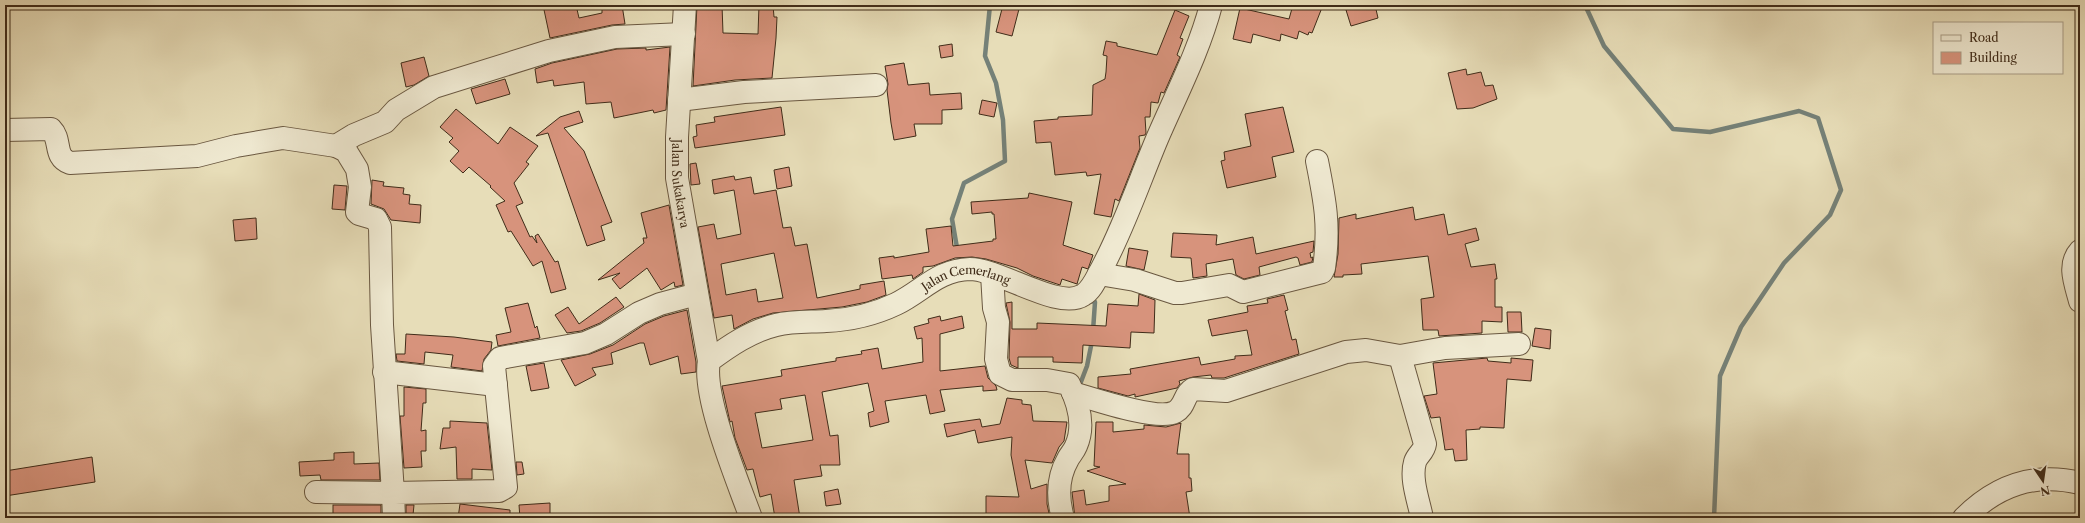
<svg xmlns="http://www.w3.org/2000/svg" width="2085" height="523" viewBox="0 0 2085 523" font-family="'Libre Caslon Text',serif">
<rect width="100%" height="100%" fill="#e7ddb8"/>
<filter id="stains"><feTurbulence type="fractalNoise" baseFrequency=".005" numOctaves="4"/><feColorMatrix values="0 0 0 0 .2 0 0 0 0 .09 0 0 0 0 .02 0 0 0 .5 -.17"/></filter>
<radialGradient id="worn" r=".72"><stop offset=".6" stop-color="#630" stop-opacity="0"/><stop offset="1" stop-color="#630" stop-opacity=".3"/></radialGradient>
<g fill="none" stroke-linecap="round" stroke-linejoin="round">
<g stroke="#758178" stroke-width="4.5">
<polyline points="1585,5 1604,46 1673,129 1710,132 1799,111 1818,118 1841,190 1830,215 1784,263 1741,327 1720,376 1714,518"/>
<polyline points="960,265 952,219 964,183 1005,161 1003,120 996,83 985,56 990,5"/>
<polyline points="1088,300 1095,302 1093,331"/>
<polyline points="1079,387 1087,366 1092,341"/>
</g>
</g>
<g fill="#d7937c" stroke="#402c19" fill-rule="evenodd">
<polygon points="543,5 576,5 579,18 602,13 602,5 622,5 625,24 612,25 550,38"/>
<polygon points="697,5 722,5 723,33 758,34 759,5 773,5 774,17 777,17 776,38 772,78 735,80 693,86"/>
<polygon points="1003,5 1019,9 1012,36 996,32"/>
<polygon points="1293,5 1323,5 1312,33 1309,32 1308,35 1299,31 1297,39 1281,34 1280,41 1253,34 1251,43 1233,39 1240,8 1289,19"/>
<polygon points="1361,5 1375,5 1378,18 1351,26 1346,10"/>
<polygon points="1175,10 1189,16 1180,38 1183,39 1177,55 1180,57 1164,93 1161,92 1158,103 1151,102 1150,117 1145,117 1146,133 1145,135 1139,136 1140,148 1119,201 1115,199 1111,217 1094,214 1101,174 1087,176 1086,172 1055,175 1051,142 1036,143 1034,121 1058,119 1058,117 1092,115 1093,85 1105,79 1106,72 1107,56 1103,55 1106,41 1117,43 1117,46 1157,55"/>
<polygon points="952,44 953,56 941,58 939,46"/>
<polygon points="670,47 666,110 654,113 653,110 614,118 611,102 586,104 584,82 554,86 553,80 537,83 535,69 552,63 617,49 646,48 646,50"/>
<polygon points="424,57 429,76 414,85 406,87 401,63"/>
<polygon points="904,63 908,85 929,83 930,95 961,93 962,109 942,110 942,124 914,124 916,136 894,140 891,123 887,90 888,84 885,66"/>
<polygon points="1466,69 1467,75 1481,72 1485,86 1493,85 1497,99 1473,108 1457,109 1448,73"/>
<polygon points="505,79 510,94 476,104 471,89"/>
<polygon points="982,100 997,103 994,117 979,114"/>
<polygon points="781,107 785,135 695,148 693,137 697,136 696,125 715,122 714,117"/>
<polygon points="1283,107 1294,152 1272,157 1276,177 1227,188 1221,161 1225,160 1224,152 1251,146 1245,114"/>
<polygon points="456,109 498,144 510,127 538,146 526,162 529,164 514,183 523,203 516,206 530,237 532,236 537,243 535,236 538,234 555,262 558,261 566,289 551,293 542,261 533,266 511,231 508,232 496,205 505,201 490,187 491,186 469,167 463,173 450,161 459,151 449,142 453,138 440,127"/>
<polygon points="579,111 583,122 564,128 584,151 612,222 601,226 605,240 587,246 548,133 536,136 560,117"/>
<polygon points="696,163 700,184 691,185 690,164"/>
<polygon points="789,167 792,186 777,189 774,170"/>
<path d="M 734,176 L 735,180 L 751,177 L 754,194 L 776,190 L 783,228 L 791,227 L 795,246 L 807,244 L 817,298 L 860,289 L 860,285 L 884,281 L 886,295 L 867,302 L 842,307 L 773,313 L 753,319 L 734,329 L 732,315 L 714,318 L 698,227 L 714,224 L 717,239 L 741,234 L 734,190 L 714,194 L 712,180 ZM 774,253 L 783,298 L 758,302 L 756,289 L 726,295 L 721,264 Z"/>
<polygon points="372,180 384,182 383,186 404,188 403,194 410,195 409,204 421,205 420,223 391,220 384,209 371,204"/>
<polygon points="334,185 347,186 345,210 332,209"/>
<polygon points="1029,193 1072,202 1063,245 1093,255 1088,269 1082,267 1077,284 1062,279 1060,285 1033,276 1017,268 986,259 972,257 955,258 933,266 923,267 923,272 913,279 912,275 882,279 879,258 894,256 894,258 929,252 926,229 951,226 953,246 993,241 993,239 996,239 994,214 992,214 992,212 972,214 971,202 1028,198"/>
<polygon points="669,205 683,285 675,287 674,282 661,290 647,268 620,289 612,279 620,273 598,280 644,243 643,238 647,238 641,213"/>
<polygon points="1413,207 1415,220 1444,214 1448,235 1476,228 1479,240 1465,244 1471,267 1495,264 1497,279 1495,279 1495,307 1502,307 1502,322 1482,321 1482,333 1439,336 1438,330 1423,330 1421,299 1434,297 1428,256 1361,264 1362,274 1343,275 1343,277 1334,277 1338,254 1339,218 1356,214 1356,219"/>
<polygon points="256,218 257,239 235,241 233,220"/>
<polygon points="1173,233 1217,235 1216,245 1253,237 1256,254 1314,241 1313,252 1310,253 1311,258 1313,257 1312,262 1300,265 1298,258 1296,257 1259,267 1260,275 1244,279 1236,275 1233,259 1206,264 1207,276 1193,278 1191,258 1171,257"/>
<polygon points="1129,248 1148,251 1144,270 1126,266"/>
<polygon points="1139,294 1155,300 1154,333 1131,332 1130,348 1083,345 1082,363 1053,362 1053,357 1018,357 1018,368 1011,365 1009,358 1010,322 1006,303 1012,302 1012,329 1037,329 1037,323 1106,326 1108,304 1138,306"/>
<polygon points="1284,295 1288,310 1285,311 1292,340 1296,339 1299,354 1224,378 1212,378 1211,375 1193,377 1179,381 1180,384 1177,388 1135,397 1135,394 1128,396 1098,388 1098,377 1131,374 1130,369 1199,357 1201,365 1235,359 1235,356 1252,355 1247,330 1212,336 1208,320 1248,312 1247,306 1268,303 1267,299"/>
<polygon points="616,297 624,307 600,323 581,331 567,333 555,315 568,307 579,324"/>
<polygon points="528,303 535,328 537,326 540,338 498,346 496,335 511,332 505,308"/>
<polygon points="687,310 696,362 696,372 681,374 678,356 650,365 644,343 640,343 611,353 613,364 592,368 596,375 575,386 561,360 590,354 613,345 645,324 664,316"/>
<polygon points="1507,312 1521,312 1522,332 1508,332"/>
<path d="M 940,316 L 941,321 L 962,316 L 964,328 L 940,334 L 940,371 L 985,366 L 988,378 L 996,386 L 997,390 L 983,391 L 983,386 L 940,390 L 945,411 L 930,414 L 926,395 L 885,401 L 889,422 L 870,427 L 868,413 L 874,411 L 868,383 L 822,392 L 830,436 L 838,435 L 840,465 L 820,465 L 822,476 L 794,480 L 800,518 L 775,518 L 771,494 L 760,497 L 753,469 L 747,470 L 735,438 L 732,421 L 730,422 L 722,386 L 782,376 L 781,370 L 836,361 L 836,358 L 862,354 L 861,351 L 878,348 L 882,369 L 923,362 L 922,338 L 917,339 L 914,327 L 929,323 L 928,319 ZM 805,395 L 813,440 L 762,448 L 755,413 L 782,409 L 780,399 Z"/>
<polygon points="1535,328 1551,330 1550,349 1532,346"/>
<polygon points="406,334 454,337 492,342 491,350 484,359 482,371 451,367 453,355 425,352 424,364 397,361 396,354 405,354"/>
<polygon points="1487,358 1488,361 1511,363 1511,358 1533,360 1531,381 1507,379 1504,428 1480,427 1480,429 1466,430 1467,460 1455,461 1453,449 1445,450 1440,417 1431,418 1424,396 1437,394 1433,363"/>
<polygon points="544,363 549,388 531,391 526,366"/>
<polygon points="404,387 426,389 426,403 423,403 421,431 426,430 426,451 421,451 422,467 404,468 400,416 404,416"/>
<polygon points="1007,398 1022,400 1022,404 1031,405 1033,421 1067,422 1064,441 1059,447 1052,463 1025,460 1031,489 1047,484 1047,504 1050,518 986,517 986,496 1019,497 1011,455 1012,437 978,443 975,430 947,437 944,424 980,419 982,427 1000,424"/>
<polygon points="450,421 487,423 492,470 472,469 472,479 457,479 456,447 440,449 443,428 450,428"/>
<polygon points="1096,422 1113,422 1113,432 1144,429 1144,425 1166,427 1181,423 1177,454 1189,454 1189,478 1191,478 1192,491 1186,492 1190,518 1075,518 1072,492 1084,490 1086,505 1109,501 1109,486 1126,484 1087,471 1100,467 1094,466"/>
<polygon points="354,452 354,464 379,463 380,480 321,480 320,475 300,476 299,462 334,460 334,453"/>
<polygon points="92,457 95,482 5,496 5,471"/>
<polygon points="516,462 522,462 524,474 517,475"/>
<polygon points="838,489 841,504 826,506 824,492"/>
<polygon points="550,503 550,518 520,518 519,505"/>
<polygon points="460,504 510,510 510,518 458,518"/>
<rect x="333" y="505" width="48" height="13"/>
<polygon points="406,505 414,505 413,515 406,514"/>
</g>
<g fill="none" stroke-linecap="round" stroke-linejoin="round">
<g stroke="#6a5841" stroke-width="24">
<g id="minor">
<path id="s1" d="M 685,5 L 677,137 L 677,178 L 709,361"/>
<polyline points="679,100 744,92 876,85"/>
<path d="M 5,130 L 51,129 C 62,140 53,157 70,163 L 197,156 L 236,146 L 283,138 L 336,146 L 346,151 L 357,169 L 360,187 L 357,212 L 359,214 L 376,219 L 380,227 L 382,325 L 393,493 L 316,492"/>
<polyline points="336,146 354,135 385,122 396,110 434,87 549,51 615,37 684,34"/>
<path d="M 2080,251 C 2067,265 2076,285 2080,301"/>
<path d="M 992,274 L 994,308 L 998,322 L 996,359 L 1000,374 L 1012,380 L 1047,380 L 1069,384 C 1078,402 1085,426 1076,446 C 1074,451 1070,455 1068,459 C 1057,478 1057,497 1063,518"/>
<path d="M 1099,274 L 1135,280 L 1175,293 L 1182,293 L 1229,285 L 1243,292 L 1322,272 L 1324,268 C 1330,226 1325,201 1317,161"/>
<path d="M 1400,356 L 1425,444 C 1424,452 1417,455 1415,462 C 1410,479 1419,502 1422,518"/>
<polyline points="384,372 496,385"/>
<path d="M 1073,393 C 1094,399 1157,421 1175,412 C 1186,406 1183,395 1193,389 L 1226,391 L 1346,352 L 1366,350 L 1400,356 L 1445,348 L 1519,344"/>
<polyline points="394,518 393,493 499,491 506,487 494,366 500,358 585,343 606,334 639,313 660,304 697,294"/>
<path id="s2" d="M 751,518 C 738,482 702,396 709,361 C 729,346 751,331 776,325 C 792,321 809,322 826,321 C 849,320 875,314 896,304 C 923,291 937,270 970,269 C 1000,269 1059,311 1083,295 C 1092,290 1097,277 1102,268 C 1124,227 1139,182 1157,139 C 1176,95 1199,51 1211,5"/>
<path d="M 1964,518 C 1997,485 2034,472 2080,483"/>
</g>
</g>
<use href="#minor" stroke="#efe9d1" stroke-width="22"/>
</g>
<g text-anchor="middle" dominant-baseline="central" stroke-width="3" stroke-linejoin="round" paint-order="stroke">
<g font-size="12" fill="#402c19" stroke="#efe9d1">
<text stroke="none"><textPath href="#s1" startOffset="179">Jalan Sukakarya</textPath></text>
<text stroke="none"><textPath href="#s2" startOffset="441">Jalan Cemerlang</textPath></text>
</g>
</g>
<rect width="2085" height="523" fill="none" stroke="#e7ddb8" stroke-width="20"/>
<rect x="6" y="6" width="2073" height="511" fill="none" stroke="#402c19" stroke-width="2"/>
<rect x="10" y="10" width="2065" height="503" fill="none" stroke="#402c19"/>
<rect x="1933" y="22" width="130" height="52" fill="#efe9d1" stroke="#a99d87"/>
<rect x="1941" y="35" width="20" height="6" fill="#efe9d1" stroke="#a99d87"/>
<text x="1969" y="42" font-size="12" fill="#402c19">Road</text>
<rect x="1941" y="52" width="20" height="12" fill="#d7937c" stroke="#a99d87"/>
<text x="1969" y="62" font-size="12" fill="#402c19">Building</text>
<g transform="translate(2043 481) rotate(167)" stroke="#efe9d1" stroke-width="3" paint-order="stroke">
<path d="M0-3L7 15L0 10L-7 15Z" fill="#402c19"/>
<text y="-6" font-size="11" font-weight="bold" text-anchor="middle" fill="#402c19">N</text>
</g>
<rect width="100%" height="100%" filter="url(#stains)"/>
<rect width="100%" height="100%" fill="url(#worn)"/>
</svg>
